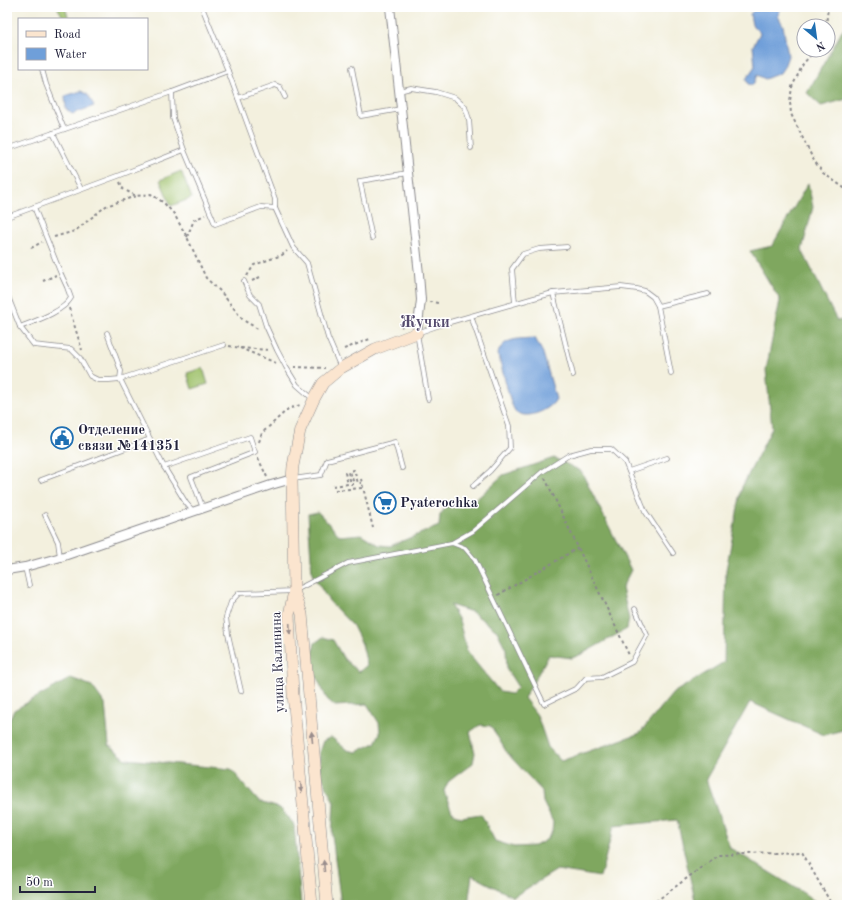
<svg xmlns="http://www.w3.org/2000/svg" width="854" height="912" viewBox="0 0 854 912" font-family="'Old Standard TT',serif">
<rect width="100%" height="100%" fill="#fff"/>
<filter id="ink" filterUnits="userSpaceOnUse"><feTurbulence type="fractalNoise" baseFrequency=".025" numOctaves="2"/><feDisplacementMap in="SourceGraphic" scale="8" xChannelSelector="R" yChannelSelector="G"/><feConvolveMatrix kernelMatrix="1 2 1 2 8 2 1 2 1" color-interpolation-filters="sRGB"/></filter>
<filter id="wash" filterUnits="userSpaceOnUse"><feTurbulence type="fractalNoise" baseFrequency=".012" numOctaves="4" result="noise"/><feDisplacementMap in="SourceGraphic" scale="16" xChannelSelector="R" yChannelSelector="G"/><feGaussianBlur stdDeviation="0.9" result="paint"/><feColorMatrix in="noise" values="0 0 0 0 0 0 0 0 0 0 0 0 0 0 0 0 0 1.4 0 .05"/><feComposite in="paint" operator="in"/></filter>
<g filter="url(#wash)">
<rect width="100%" height="100%" fill="#f3f0de"/>
<g fill="#9fc16a" stroke="#607252">
<polygon points="57,7 65,7 69,19 64,19"/>
<polygon points="181,171 192,198 171,206 160,180"/>
<polygon points="203,368 208,384 192,389 187,373"/>
</g>
<g fill="#7fa75e" stroke="#50644c" fill-rule="evenodd">
<polygon points="847,17 847,99 821,106 807,93 846,24"/>
<path d="M 808,183 L 813,207 L 802,250 L 837,321 L 847,319 L 847,729 L 824,735 L 750,702 L 706,779 L 730,848 L 805,894 L 820,905 L 696,905 L 677,820 L 614,826 L 600,877 L 557,870 L 513,897 L 472,875 L 468,905 L 341,905 L 332,835 L 334,802 L 320,773 L 319,752 L 323,741 L 331,737 L 347,750 L 356,752 L 375,743 L 380,733 L 379,723 L 367,704 L 335,706 L 327,699 L 310,663 L 315,643 L 323,637 L 333,640 L 344,659 L 359,672 L 367,665 L 362,644 L 353,626 L 329,601 L 312,574 L 308,514 L 318,512 L 340,536 L 361,534 L 379,545 L 390,546 L 439,526 L 440,515 L 446,507 L 470,505 L 503,475 L 554,458 L 581,471 L 631,570 L 622,588 L 629,619 L 627,629 L 582,654 L 572,658 L 549,655 L 524,698 L 537,715 L 548,747 L 561,761 L 640,733 L 673,693 L 724,662 L 726,570 L 742,487 L 772,428 L 766,370 L 780,300 L 750,251 L 772,246 ZM 450,605 L 472,612 L 497,631 L 506,649 L 507,670 L 518,687 L 511,694 L 500,692 L 467,652 L 459,620 ZM 480,725 L 491,726 L 507,753 L 542,791 L 543,802 L 553,822 L 552,832 L 546,840 L 535,846 L 514,847 L 495,841 L 481,814 L 461,817 L 452,812 L 444,791 L 448,782 L 473,763 L 475,753 L 470,732 Z"/>
<polygon points="71,678 92,686 105,704 109,745 126,759 231,769 259,802 280,808 294,824 301,905 7,905 7,725 14,710"/>
</g>
<g fill="#6f9fd9" stroke="#48608a">
<polygon points="757,7 781,7 778,16 783,25 788,56 784,67 780,73 765,79 757,75 753,85 748,84 746,79 755,66 753,46 760,33 752,25 750,14"/>
<polygon points="81,91 88,95 94,106 72,114 66,109 65,96"/>
<path d="M 535,338 L 543,353 L 556,399 C 552,408 535,416 525,415 C 522,415 519,413 516,413 L 511,403 L 498,354 C 502,337 521,339 535,338 Z"/>
</g>
</g>
<g filter="url(#ink)">
<g fill="none" stroke-linecap="round" stroke-linejoin="round">
<g stroke="#8a898c" stroke-width="5.5">
<g id="lane">
<polyline points="202,7 228,71 275,199 275,208 293,247 307,263 328,338 341,368"/>
<polyline points="352,68 361,116 401,109"/>
<polyline points="42,69 46,84 64,129"/>
<polyline points="399,91 411,88 436,92 455,98 465,107 469,119 471,148"/>
<polyline points="172,92 173,118 184,150 215,224 261,207 275,208"/>
<polyline points="238,98 275,85 280,87 285,97"/>
<polyline points="53,133 81,189"/>
<polyline points="7,149 172,92 228,71"/>
<polyline points="7,217 118,176 184,150"/>
<polyline points="372,238 360,181 408,173"/>
<polyline points="244,281 250,295 259,304 266,326 277,350 286,367 297,385 313,399"/>
<polyline points="553,293 573,375"/>
<polyline points="7,294 20,327 34,345 71,349 80,358 90,376 98,380 109,380 120,379 224,345"/>
<polyline points="515,303 512,269 523,254 539,249 567,247"/>
<polyline points="658,306 708,294"/>
<polyline points="471,316 509,426 510,448 490,471 473,486"/>
<path d="M 20,327 C 35,321 63,312 71,298 L 67,287 L 61,274 L 34,207"/>
<polyline points="107,333 121,371 120,379 164,467 186,503 194,512"/>
<polyline points="428,399 417,333 443,324 534,298 553,293 621,287 637,289 645,291 653,297 658,306 671,373"/>
<polyline points="164,467 250,437 255,452 191,477 203,508"/>
<polyline points="629,471 667,458"/>
<polyline points="293,479 321,475 327,460 395,442 402,468"/>
<polyline points="41,480 150,439"/>
<polyline points="45,515 58,542 60,557"/>
<polyline points="452,543 473,531 542,472 569,455 591,449 611,449 625,462 645,511 673,553"/>
<polyline points="25,567 29,585"/>
<polyline points="241,691 228,634 226,617 231,602 239,593 294,591 348,563 452,543 465,548 475,560 544,704 577,688 586,678 602,677 632,662 647,635 635,609"/>
</g>
</g>
<g stroke="#8a898c" stroke-width="10">
<g id="street">
<polyline points="390,7 419,274 421,300 417,333"/>
<polyline points="7,570 25,567 61,557 271,485 292,479"/>
</g>
</g>
<g stroke="#8a898c" stroke-width="12">
<g id="secondary">
<polyline points="294,591 302,614 327,905"/>
<polyline points="312,905 293,694 289,615 294,591 292,479 293,466 300,430 314,399 323,383 341,368 375,349 417,333"/>
</g>
</g>
<g stroke="#8a898c" stroke-width="2" stroke-dasharray="3 3" stroke-linecap="butt">
<polyline points="826,26 828,7"/>
<polyline points="815,50 803,64 792,87 790,101 791,114 813,159 823,173 847,190"/>
<polyline points="120,182 123,189 136,196 151,194 164,203 174,214 187,237 206,278 221,292 243,320 258,329"/>
<polyline points="54,237 75,231 106,206 136,196"/>
<polyline points="187,237 194,220 205,215"/>
<polyline points="31,248 42,242"/>
<polyline points="247,276 254,265 282,255 287,251"/>
<polyline points="43,281 56,275"/>
<polyline points="252,281 260,277"/>
<polyline points="430,301 430,302 439,303"/>
<polyline points="69,308 82,350"/>
<polyline points="401,327 407,321 409,317"/>
<polyline points="229,346 240,348 270,350"/>
<polyline points="240,348 276,363"/>
<polyline points="344,349 370,339"/>
<polyline points="294,367 325,368"/>
<polyline points="259,442 262,433 288,409 300,405"/>
<polyline points="258,458 267,477"/>
<polyline points="545,478 629,655"/>
<polyline points="361,479 373,528"/>
<polyline points="333,486 348,484 345,473 348,472 351,484 354,484 350,471 354,470 358,483 362,483"/>
<polyline points="335,490 363,488"/>
<polyline points="498,595 578,548"/>
<polyline points="651,905 718,855 802,852 832,905"/>
</g>
<use href="#lane" stroke="#fff" stroke-width="4"/>
<use href="#street" stroke="#fff" stroke-width="8"/>
<use href="#secondary" stroke="#fbe5cf" stroke-width="11"/>
</g>
<defs><path id="oneway-solid" d="M-6-.8H1V-3.2L6.5 0L1 3.2V.8H-6Z"/></defs>
<g fill="#998d8c">
<use href="#oneway-solid" transform="translate(290 629) rotate(87)"/>
<use href="#oneway-solid" transform="translate(312 737) rotate(-95)"/>
<use href="#oneway-solid" transform="translate(301 787) rotate(85)"/>
<use href="#oneway-solid" transform="translate(324 866) rotate(-95)"/>
</g>
</g>
<defs>
<g id="civic-ring" transform="scale(1.15)"><circle r="9.5" fill="#fff" stroke="#1f6fb2" stroke-width="1.5"/><path d="M-.6-6.5H3V-4.5H.6V-3L4-1V1h2V6H-6V1h2V-1L-.6-3ZM-1.2 2.5V6h2.4V2.5Z" fill="#1f6fb2"/></g>
<g id="supermarket-ring" transform="scale(1.15)"><circle r="9.5" fill="#fff" stroke="#1f6fb2" stroke-width="1.5"/><path d="M-6-5.5h2.5l.6 2H6L4.5 2H-2.5L-4.4-4H-6ZM-1.5 3.2a1.3 1.3 0 1 0 .1 0ZM3 3.2a1.3 1.3 0 1 0 .1 0Z" fill="#1f6fb2"/></g>
</defs>
<g fill-rule="evenodd">
<use href="#civic-ring" x="62" y="438"/>
<use href="#supermarket-ring" x="385" y="503"/>
</g>
<g text-anchor="middle" dominant-baseline="central" stroke-width="3" stroke-linejoin="round" paint-order="stroke">
<g font-size="14" font-weight="bold" fill="#22223b" stroke="#fff" text-anchor="start">
<text x="78" y="430">Отделение<tspan x="78" dy="16">связи №141351</tspan></text>
<text x="400" y="503">Pyaterochka</text>
</g>
<g font-size="14" fill="#22223b" stroke="#fff">
<text transform="translate(278 662) rotate(-92)">улица Калинина</text>
</g>
<g font-size="16" font-weight="bold" fill="#554b6e" stroke="#fff">
<text x="425" y="323">Жучки</text>
</g>
</g>
<rect width="854" height="912" fill="none" stroke="#fff" stroke-width="24"/>
<rect x="18" y="18" width="130" height="52" fill="#ffffff" stroke="#a7a7b1"/>
<rect x="26" y="31" width="20" height="6" fill="#fbe5cf" stroke="#a7a7b1"/>
<text x="54" y="38" font-size="12" fill="#22223b">Road</text>
<rect x="26" y="48" width="20" height="12" fill="#6f9fd9" stroke="#a7a7b1"/>
<text x="54" y="58" font-size="12" fill="#22223b">Water</text>
<g transform="translate(816 38) rotate(151)"><circle r="19" fill="#ffffff" stroke="#a7a7b1"/>
<path d="M0-3L7 15L0 10L-7 15Z" fill="#1f6fb2"/>
<text y="-6" font-size="11" font-weight="bold" text-anchor="middle" fill="#22223b">N</text>
</g>
<path d="M20 886v6h75v-6" fill="none" stroke="#22223b" stroke-width="2"/>
<text x="26" y="886" font-size="12" fill="#22223b" stroke="#ffffff" stroke-width="3" paint-order="stroke">50 m</text>
</svg>
